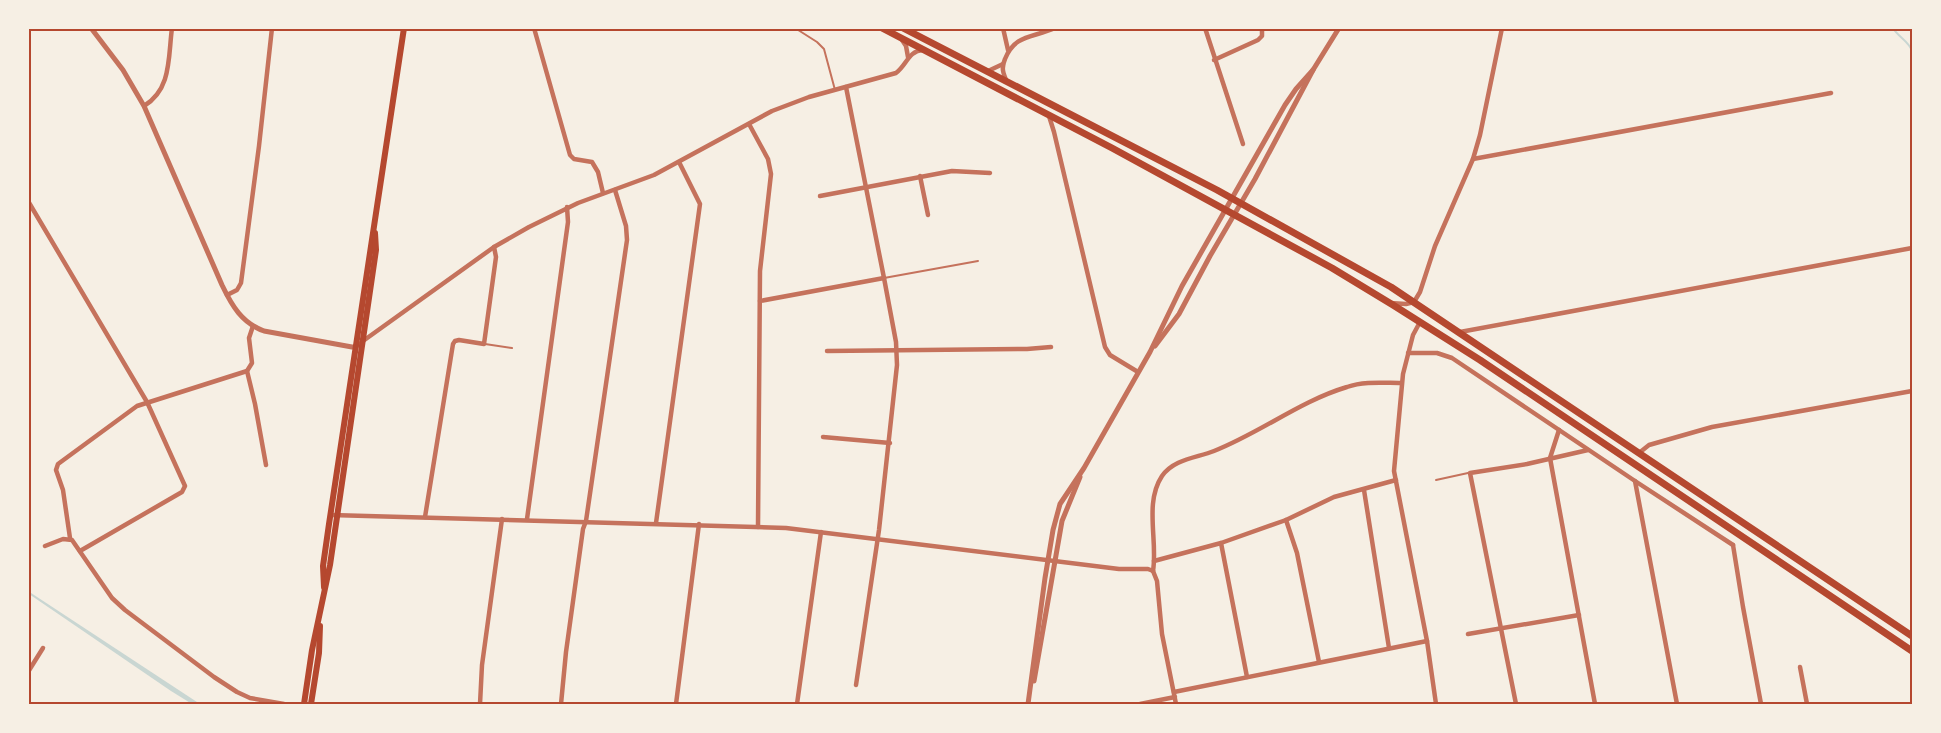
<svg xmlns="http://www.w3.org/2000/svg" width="1941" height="733" viewBox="0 0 1941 733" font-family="'Fira Sans Condensed',sans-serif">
<rect width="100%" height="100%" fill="#f6efe4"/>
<polygon fill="#c9d6d2" points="28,591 200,704 192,704 171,691 29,594"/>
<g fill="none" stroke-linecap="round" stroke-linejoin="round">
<path stroke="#c9d6d2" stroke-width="2" d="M 1893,28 C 1898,37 1909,41 1912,51"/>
<g stroke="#c5725c" stroke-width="2">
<polyline points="795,28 817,42 824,49 835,90"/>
<polyline points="884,278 978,261"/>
<polyline points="485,344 512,348"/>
<polyline points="1436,480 1468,473"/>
</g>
<g stroke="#c5725c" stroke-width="4.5">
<polyline points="534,28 570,155 574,159 592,162 598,172 603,193"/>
<polyline points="1003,28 1008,50"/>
<polyline points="1205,28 1243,144"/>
<polyline points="902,40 906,46 908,57"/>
<polyline points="1214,60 1258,40 1262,36 1262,28"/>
<polyline points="988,71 1003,64"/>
<path d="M 1007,82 C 1003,73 1001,68 1005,59 C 1015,34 1033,38 1055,28"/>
<polyline points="846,87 884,278 896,342 897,365 879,530 856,685"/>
<path d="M 144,106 C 172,89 168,57 172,28"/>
<polyline points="1049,116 1054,132 1105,347 1110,355 1138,372"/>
<polyline points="749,124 768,159 771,174 760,271 758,527"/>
<polyline points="1473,159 1831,93"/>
<polyline points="920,176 928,215"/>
<polyline points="820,196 952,171 990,173"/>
<polyline points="28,201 147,402 185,486 182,492 80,551"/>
<polyline points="227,295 237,290 241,283 259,146 272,28"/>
<polyline points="760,301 884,278"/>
<polyline points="1390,303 1406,304 1414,302 1420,292 1435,246 1473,159 1480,135 1502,28"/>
<polyline points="1420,322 1413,335 1403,374 1394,471 1427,641 1436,704"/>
<polyline points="1460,332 1912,248"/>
<path d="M 363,341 L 494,247 L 529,227 L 578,203 L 654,175 L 772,111 L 809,97 L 896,73 C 907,65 908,51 923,50"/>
<polyline points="827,351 1027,349 1051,347"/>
<polyline points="1408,353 1437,353 1452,358 1635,481 1733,545"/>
<polyline points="247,371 255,404 266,465"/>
<polyline points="1559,430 1550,458 1595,704"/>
<polyline points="823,437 890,443"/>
<polyline points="1639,453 1649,445 1712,427 1912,391"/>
<polyline points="1635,481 1677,704"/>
<polyline points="1364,490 1389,648"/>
<polyline points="331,515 786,528 1119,569 1148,569 1153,571"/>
<polyline points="425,517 453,344 455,341 459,340 484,344 496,257 494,247"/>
<polyline points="527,519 568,222 567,207"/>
<polyline points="1286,520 1297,553 1319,662"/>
<polyline points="656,523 700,204 679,162"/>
<polyline points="70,538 63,490 56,470 58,464 137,406 247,371 252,363 249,338 253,326"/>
<polyline points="1221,543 1247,677"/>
<polyline points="1733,545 1743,607 1761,704"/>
<polyline points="45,546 63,539 72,540 112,598 125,610 214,677 237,692 250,698 284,704"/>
<polyline points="1154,561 1221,543 1286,520 1334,497 1396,480"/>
<path d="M 1153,571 C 1158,541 1144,503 1162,476 C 1174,459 1196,458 1214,451 C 1260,433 1300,401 1347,387 C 1364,381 1383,383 1401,383"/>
<polyline points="1153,571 1157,581 1162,634 1176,704"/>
<polyline points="1468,634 1579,615"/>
<polyline points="1800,667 1807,704"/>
<polyline points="28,672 43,648"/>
<polyline points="1174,692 1427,641"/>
<polyline points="480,704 482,665 502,519"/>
<polyline points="561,704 566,652 583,529 586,521 627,240 626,226 615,190"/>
<polyline points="676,704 699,524"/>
<polyline points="797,704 821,532"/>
<polyline points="1140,704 1175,697"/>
<polyline points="1516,704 1470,473 1527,464 1588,450"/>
</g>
<g stroke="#c5725c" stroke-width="5">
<path d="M 91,28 L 123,70 L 144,106 L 222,285 C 232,306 242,323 264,331 L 352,347 L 355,347 L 359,344"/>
<polyline points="1155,346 1179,314 1210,256 1255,179 1313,70 1339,28"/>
<polyline points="1034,681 1062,521 1080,477"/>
<polyline points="1028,704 1045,578 1053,530 1060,504 1084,468 1150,352 1182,286 1285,105 1296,89 1313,70"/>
</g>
<g stroke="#b5482f" stroke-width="6">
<polyline points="324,587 323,566 329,524 404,28"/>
<polyline points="304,704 312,650 330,565 376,250 375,233"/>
<polyline points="311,704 319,653 320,626"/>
</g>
<g stroke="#b5482f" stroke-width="7">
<polyline points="882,28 1112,148 1332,268 1393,305 1480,360 1912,651"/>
<polyline points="903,28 1217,190 1391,287 1912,636"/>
</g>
</g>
<rect width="1941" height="733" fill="none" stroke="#f6efe4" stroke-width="60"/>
<rect x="30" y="30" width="1881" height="673" fill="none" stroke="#b5482f" stroke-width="2"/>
</svg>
